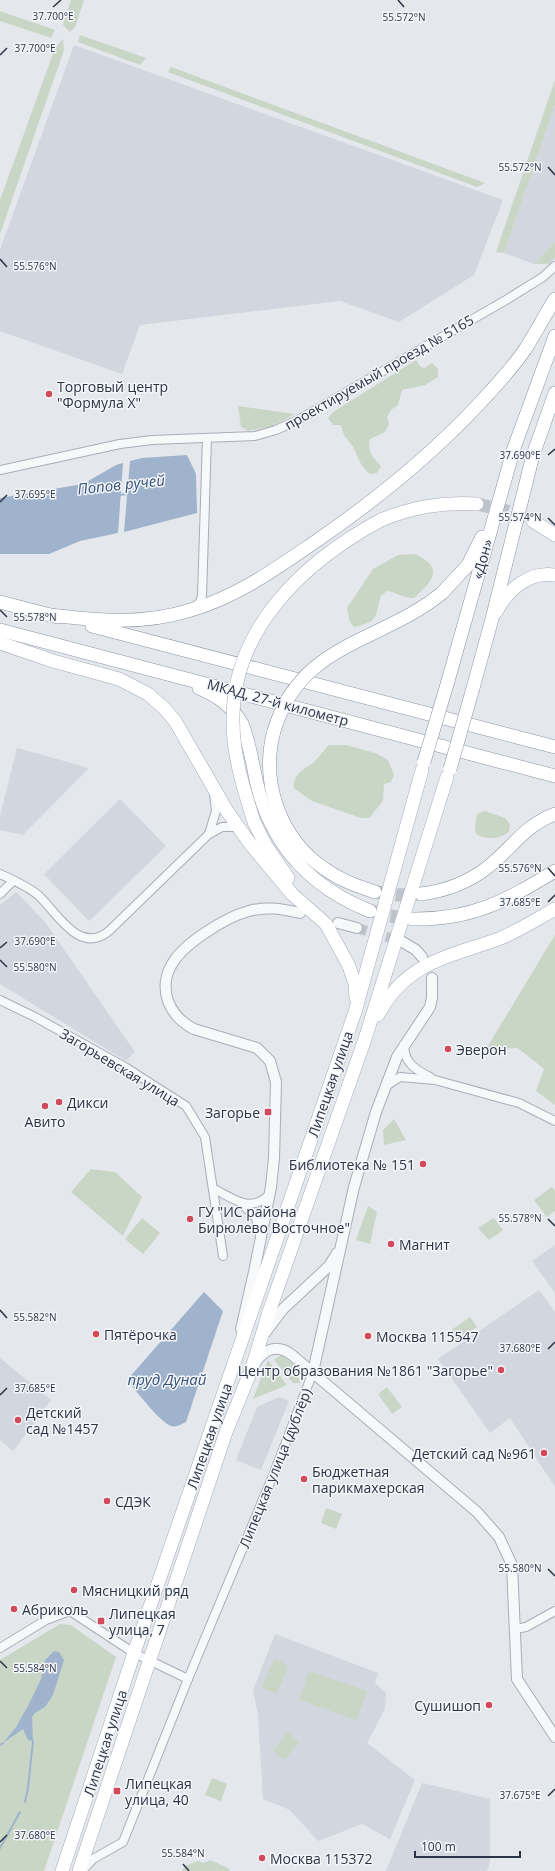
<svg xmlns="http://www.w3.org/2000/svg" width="555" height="1871" viewBox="0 0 555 1871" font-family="'Open Sans',sans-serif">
<rect width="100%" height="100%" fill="#e4e7ec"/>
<g fill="#d2d6de">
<polygon points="74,45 503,200 474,275 399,322 340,301 140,325 122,374 0,331 0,250"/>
<polygon points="555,105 555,242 534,264 504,253"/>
<polygon points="17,748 89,768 23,835 0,830 0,816"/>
<polygon points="120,799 166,846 89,921 44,874"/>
<polygon points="16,892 45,922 135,1052 126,1061 0,984 0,905"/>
<polygon points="555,1245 555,1293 532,1261"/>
<polygon points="539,1290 555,1312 555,1487 510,1418 490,1433 438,1359"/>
<polygon points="0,1358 51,1400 13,1451 0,1440"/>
<polygon points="279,1397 289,1401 261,1470 236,1460 257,1407"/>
<polygon points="275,1634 378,1673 375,1683 386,1693 385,1709 367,1743 415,1780 390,1839 362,1824 318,1841 290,1810 263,1799 258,1715 253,1690"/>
<polygon points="422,1783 490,1799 490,1863 487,1871 386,1871"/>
</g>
<g fill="#c9d6c5">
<polygon points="71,0 84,0 75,27 70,32 63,25"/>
<polygon points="0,11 55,30 51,38 0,21"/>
<polygon points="80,35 146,58 140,65 78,42"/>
<polygon points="63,39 64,50 0,234 0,200 55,48"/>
<polygon points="171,67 485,183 477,187 168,72"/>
<polygon points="555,80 555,105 504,253 496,252"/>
<polygon points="555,242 555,258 549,264 534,264"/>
<path d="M 416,360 L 421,367 L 425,368 L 432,363 L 438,369 L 438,377 L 425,385 L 402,390 L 398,405 L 391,410 L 387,417 L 389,424 L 385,432 L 370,439 C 367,452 373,458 381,466 L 377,473 L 370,474 C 359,465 359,458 353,447 C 347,437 344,439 341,425 L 333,425 L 328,418 L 333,412 Z"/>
<polygon points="238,406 295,414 273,426 248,431 241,427"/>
<path d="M 415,554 C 444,568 434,580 414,598 C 404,599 397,592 387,591 L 381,596 C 374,616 381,621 354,627 L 350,622 L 347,608 L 373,569 L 398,555 Z"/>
<path d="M 329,745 L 346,745 L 375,753 L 388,760 L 394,775 L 391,782 L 384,784 L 383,801 L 369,818 L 361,818 L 312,801 L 294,788 C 293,773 304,770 314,762 C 319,757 324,750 329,745 Z"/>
<path d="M 485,811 L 505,818 L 510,824 L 509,832 C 498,839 489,841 476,834 L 475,827 L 477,814 Z"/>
<polygon points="555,935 555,1105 536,1091 544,1069 518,1048 486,1049"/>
<polygon points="394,1119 406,1140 384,1145 383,1130"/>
<polygon points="91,1169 115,1172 142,1197 123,1236 71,1192"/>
<polygon points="552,1187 555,1191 555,1211 547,1217 534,1200"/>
<polygon points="368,1206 377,1212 370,1244 356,1240"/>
<polygon points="142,1218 160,1233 143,1254 125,1239"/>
<polygon points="494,1218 503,1230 489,1240 478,1228"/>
<polygon points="470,1317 477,1327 457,1341 450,1331"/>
<polygon points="282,1354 296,1367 300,1383 293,1383 274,1360"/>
<polygon points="268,1360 287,1385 253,1399"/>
<polygon points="387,1387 402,1407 392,1414 378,1394"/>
<polygon points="326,1508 342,1514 336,1529 321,1523"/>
<polygon points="60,1624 71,1625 116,1657 44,1871 0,1871 0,1660"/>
<polygon points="274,1659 289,1666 276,1694 262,1687"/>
<polygon points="309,1671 367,1691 357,1720 299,1700"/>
<polygon points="288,1732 299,1742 284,1760 273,1751"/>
<polygon points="212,1778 227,1784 221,1801 205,1795"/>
<polygon points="210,1860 230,1869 229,1871 182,1871 185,1866 198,1861 204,1863"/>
</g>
<g fill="#9fb4cc">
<polygon points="187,455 196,474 197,513 124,532 130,461 142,458"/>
<polygon points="123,463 118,533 80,541 49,554 0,554 0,498 83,484 116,465"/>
<path d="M 204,1292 L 223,1311 L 186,1422 C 181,1424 176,1428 171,1426 C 159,1421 139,1394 130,1384 L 128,1379 Z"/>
<polygon points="54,1651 59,1652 64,1660 53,1695 45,1707 35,1713 32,1717 33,1741 28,1740 23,1729 3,1743 16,1727 30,1702 41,1679 45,1660"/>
</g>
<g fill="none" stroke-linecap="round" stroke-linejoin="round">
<g stroke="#9fb4cc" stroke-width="2">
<polyline points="119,495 128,494"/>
<polyline points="0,1745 3,1743"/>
<polyline points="25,1802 28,1788 33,1741"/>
<polyline points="0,1848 20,1812"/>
</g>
<polyline stroke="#bfc3cb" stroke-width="10" stroke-dasharray="10 5" stroke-linecap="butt" points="357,928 401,941"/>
<polyline stroke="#bfc3cb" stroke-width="13" stroke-dasharray="13 6" stroke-linecap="butt" points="477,504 504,510 533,521"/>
<g stroke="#bfc3cb" stroke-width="13" stroke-dasharray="13 6" stroke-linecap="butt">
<polyline points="377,892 397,895 421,894"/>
<polyline points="372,911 390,916 412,919"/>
</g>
<g stroke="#a9aeb7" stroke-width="10">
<g id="minor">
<polyline points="0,470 120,444 152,440 255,436 276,430 298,420 506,300 543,277 555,266"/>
<polyline points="193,608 200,602 202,596 207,438"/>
<polyline points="209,834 216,811 214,794"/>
<path d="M 0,874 C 13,880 27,886 38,895 C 56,911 79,956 109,931 L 209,834 L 222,827 L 238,827"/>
<polyline points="0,894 13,881"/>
<polyline points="0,1000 35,1017 125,1067 186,1106 205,1137 223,1256"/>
<path d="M 404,1045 C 404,1063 416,1070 430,1077"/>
<polyline points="386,1086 400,1077 435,1080 519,1103 555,1121"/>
<path d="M 214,1189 C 235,1199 250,1214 270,1194"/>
<polyline points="241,1203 256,1218 260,1235"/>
<polyline points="515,1629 526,1627 555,1611"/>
<polyline points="0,1648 46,1620 70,1611 134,1653 188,1679"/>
<polyline points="82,1871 93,1859 123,1842 188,1679 272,1478 313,1372"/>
</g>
</g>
<g stroke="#a9aeb7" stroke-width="12">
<g id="tertiary">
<polyline points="338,923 357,928"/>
<polyline points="401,941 416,950 422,957"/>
<path d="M 241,1329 L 254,1272 L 271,1187 L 274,1158 L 276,1082 L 270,1061 L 257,1048 L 194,1029 C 182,1023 173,1014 168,1001 C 164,990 165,976 171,966 C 182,944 226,917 249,911 C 267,906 283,909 300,913"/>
<polyline points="265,1333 283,1309 329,1266 337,1253"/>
<path d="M 255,1363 C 266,1348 277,1344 292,1355 L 477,1512 L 499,1537 L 512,1565 L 517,1679 L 555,1737"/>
<polyline points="313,1372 354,1187 376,1112 397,1057 430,1007 432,998 432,978"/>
</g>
</g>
<g stroke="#a3abb8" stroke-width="14">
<g id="primary">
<path d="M 381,520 C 413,507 442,502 477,504"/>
<polyline points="533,521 555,535"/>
<path d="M 496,612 C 508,590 528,571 555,575"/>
<polyline points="0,643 53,661 119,679 148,694 164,708 175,721 227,811 251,845 292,894 326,924 349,966 355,984 356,998"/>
<polyline points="254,822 266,846 288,878"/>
<path d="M 378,1015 C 406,961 450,957 501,938 C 520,930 537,919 555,909"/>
<polyline points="62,1871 134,1653 355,1012 422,770"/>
<polyline points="79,1871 226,1432 252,1368 269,1312 365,1039 447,777"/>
</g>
</g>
<g stroke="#8b94a3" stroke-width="14">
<g id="trunk">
<polyline points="442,593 468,565 482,537"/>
<polyline points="0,602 58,617"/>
<path d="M 50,615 C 100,621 142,625 191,610 C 236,597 274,570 312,544 C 372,503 427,459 477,406 C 494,388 512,369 526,348 C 536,332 545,315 555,299"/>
<polyline points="92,626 555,747"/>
<polyline points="0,630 555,776"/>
<polyline points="448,681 514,448 555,336"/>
<path d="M 199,688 C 218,696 232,706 242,724 C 251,746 253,770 259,792 C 275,850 315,889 370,911"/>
<polyline points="473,688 492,619 533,455 555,393"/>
<path d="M 274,731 C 260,782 280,839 325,869 C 340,880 357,886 375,892"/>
<path d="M 421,894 C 445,891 469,882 488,867 C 512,848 525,825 555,814"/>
<path d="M 412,919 C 473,920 505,901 555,871"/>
</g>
</g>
<use href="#minor" stroke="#f7f8fa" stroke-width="8"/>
<use href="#tertiary" stroke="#f7f8fa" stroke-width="10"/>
<use href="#primary" stroke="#fff" stroke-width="13"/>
<use href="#trunk" stroke="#fff" stroke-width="13"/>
<g stroke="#a3abb8" stroke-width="14" stroke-linecap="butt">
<path id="primary-bridge" d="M 254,822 C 244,790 233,756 233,721 C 232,628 305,561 381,520"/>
</g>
<g stroke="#8b94a3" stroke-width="14" stroke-linecap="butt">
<g id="trunk-bridge">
<path d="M 274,731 C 300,642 381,643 442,593"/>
<polyline points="424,762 448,681"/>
<polyline points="450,769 473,688"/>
</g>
</g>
<use href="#primary-bridge" stroke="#fff" stroke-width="13"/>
<use href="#trunk-bridge" stroke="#fff" stroke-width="13"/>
</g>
<path fill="none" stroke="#2b3445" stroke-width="1.5" d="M 398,0 L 404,7M 53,7 L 61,0M 0,55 L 7,48M 548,167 L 555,175M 0,259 L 7,267M 548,455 L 555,449M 0,502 L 7,495M 548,518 L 555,525M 0,610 L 7,617M 548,868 L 555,876M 548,902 L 555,895M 0,948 L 7,942M 0,960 L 7,967M 548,1219 L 555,1226M 0,1310 L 7,1318M 548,1349 L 555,1342M 0,1395 L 7,1388M 548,1569 L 555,1576M 0,1661 L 7,1668M 548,1796 L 555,1789M 0,1842 L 7,1835M 183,1864 L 189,1871"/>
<g fill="#d1495b" stroke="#f4f6f9" stroke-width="1.5">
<circle cx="49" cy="394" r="4"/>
<circle cx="448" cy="1049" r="4"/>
<circle cx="59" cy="1102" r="4"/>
<circle cx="45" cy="1106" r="4"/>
<rect x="264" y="1108" width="8" height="8" rx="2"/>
<circle cx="423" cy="1164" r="4"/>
<circle cx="190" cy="1219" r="4"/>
<circle cx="391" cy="1244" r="4"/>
<circle cx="96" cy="1334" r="4"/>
<circle cx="368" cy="1336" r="4"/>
<circle cx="501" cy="1370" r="4"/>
<circle cx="18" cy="1420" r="4"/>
<circle cx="544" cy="1453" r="4"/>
<circle cx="304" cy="1479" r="4"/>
<circle cx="107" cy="1501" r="4"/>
<circle cx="74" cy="1590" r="4"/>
<circle cx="14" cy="1609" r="4"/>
<rect x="97" y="1617" width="8" height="8" rx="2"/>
<circle cx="489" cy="1705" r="4"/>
<rect x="113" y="1787" width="8" height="8" rx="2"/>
<circle cx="262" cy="1858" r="4"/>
</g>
<g text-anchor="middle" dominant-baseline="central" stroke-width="3" stroke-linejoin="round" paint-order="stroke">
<g font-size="14" fill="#2b3445" stroke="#f4f6f9">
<text transform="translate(379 372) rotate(-30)">проектируемый проезд № 5165</text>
<text transform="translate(482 559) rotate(-74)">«Дон»</text>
<text transform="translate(278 702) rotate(15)">МКАД, 27-й километр</text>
<text transform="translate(120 1067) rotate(31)">Загорьевская улица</text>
<text transform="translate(330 1084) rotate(-71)">Липецкая улица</text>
<text transform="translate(209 1436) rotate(-71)">Липецкая улица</text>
<text transform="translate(275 1468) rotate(-68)">Липецкая улица (дублёр)</text>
<text transform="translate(105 1743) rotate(-72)">Липецкая улица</text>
</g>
<g font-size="14" fill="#2b3445" stroke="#f4f6f9" text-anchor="start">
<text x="57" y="386">Торговый центр<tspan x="57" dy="16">"Формула X"</tspan></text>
<text x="456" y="1049">Эверон</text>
<text x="67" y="1102">Дикси</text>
<text x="260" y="1112" text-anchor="end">Загорье</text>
<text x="45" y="1121" text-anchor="middle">Авито</text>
<text x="415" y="1164" text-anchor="end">Библиотека № 151</text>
<text x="198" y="1211">ГУ "ИС района<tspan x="198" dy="16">Бирюлево Восточное"</tspan></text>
<text x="399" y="1244">Магнит</text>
<text x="104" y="1334">Пятёрочка</text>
<text x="376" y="1336">Москва 115547</text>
<text x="493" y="1370" text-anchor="end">Центр образования №1861 "Загорье"</text>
<text x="26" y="1412">Детский<tspan x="26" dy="16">сад №1457</tspan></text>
<text x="536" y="1453" text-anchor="end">Детский сад №961</text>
<text x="312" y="1471">Бюджетная<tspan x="312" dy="16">парикмахерская</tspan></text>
<text x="115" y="1501">СДЭК</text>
<text x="82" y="1590">Мясницкий ряд</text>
<text x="22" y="1609">Абриколь</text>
<text x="109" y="1613">Липецкая<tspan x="109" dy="16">улица, 7</tspan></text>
<text x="481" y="1705" text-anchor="end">Сушишоп</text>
<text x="125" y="1783">Липецкая<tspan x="125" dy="16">улица, 40</tspan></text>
<text x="270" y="1858">Москва 115372</text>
</g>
<g font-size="15" font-style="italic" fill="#34527a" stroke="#f4f6f9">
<text transform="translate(121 484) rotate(-6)">Попов ручей</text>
<text x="167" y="1379">пруд Дунай</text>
</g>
</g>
<g font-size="10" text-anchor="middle" fill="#2b3445" stroke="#f4f6f9" stroke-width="3" stroke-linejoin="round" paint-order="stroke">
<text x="53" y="20">37.700°E</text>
<text x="404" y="21">55.572°N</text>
<text x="35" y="52">37.700°E</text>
<text x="520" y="171">55.572°N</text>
<text x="35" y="270">55.576°N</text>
<text x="520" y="459">37.690°E</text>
<text x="35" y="498">37.695°E</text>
<text x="520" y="521">55.574°N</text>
<text x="35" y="621">55.578°N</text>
<text x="520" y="872">55.576°N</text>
<text x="520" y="906">37.685°E</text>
<text x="35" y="945">37.690°E</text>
<text x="35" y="971">55.580°N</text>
<text x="520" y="1222">55.578°N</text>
<text x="35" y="1321">55.582°N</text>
<text x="520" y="1352">37.680°E</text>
<text x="35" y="1392">37.685°E</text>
<text x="520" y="1572">55.580°N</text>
<text x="35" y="1672">55.584°N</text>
<text x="520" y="1799">37.675°E</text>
<text x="35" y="1839">37.680°E</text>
<text x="183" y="1857">55.584°N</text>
</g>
<path d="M415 1851v6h105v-6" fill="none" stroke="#2b3445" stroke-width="2"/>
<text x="421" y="1851" font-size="12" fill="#2b3445" stroke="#f4f6f9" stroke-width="3" paint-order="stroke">100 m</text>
</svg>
